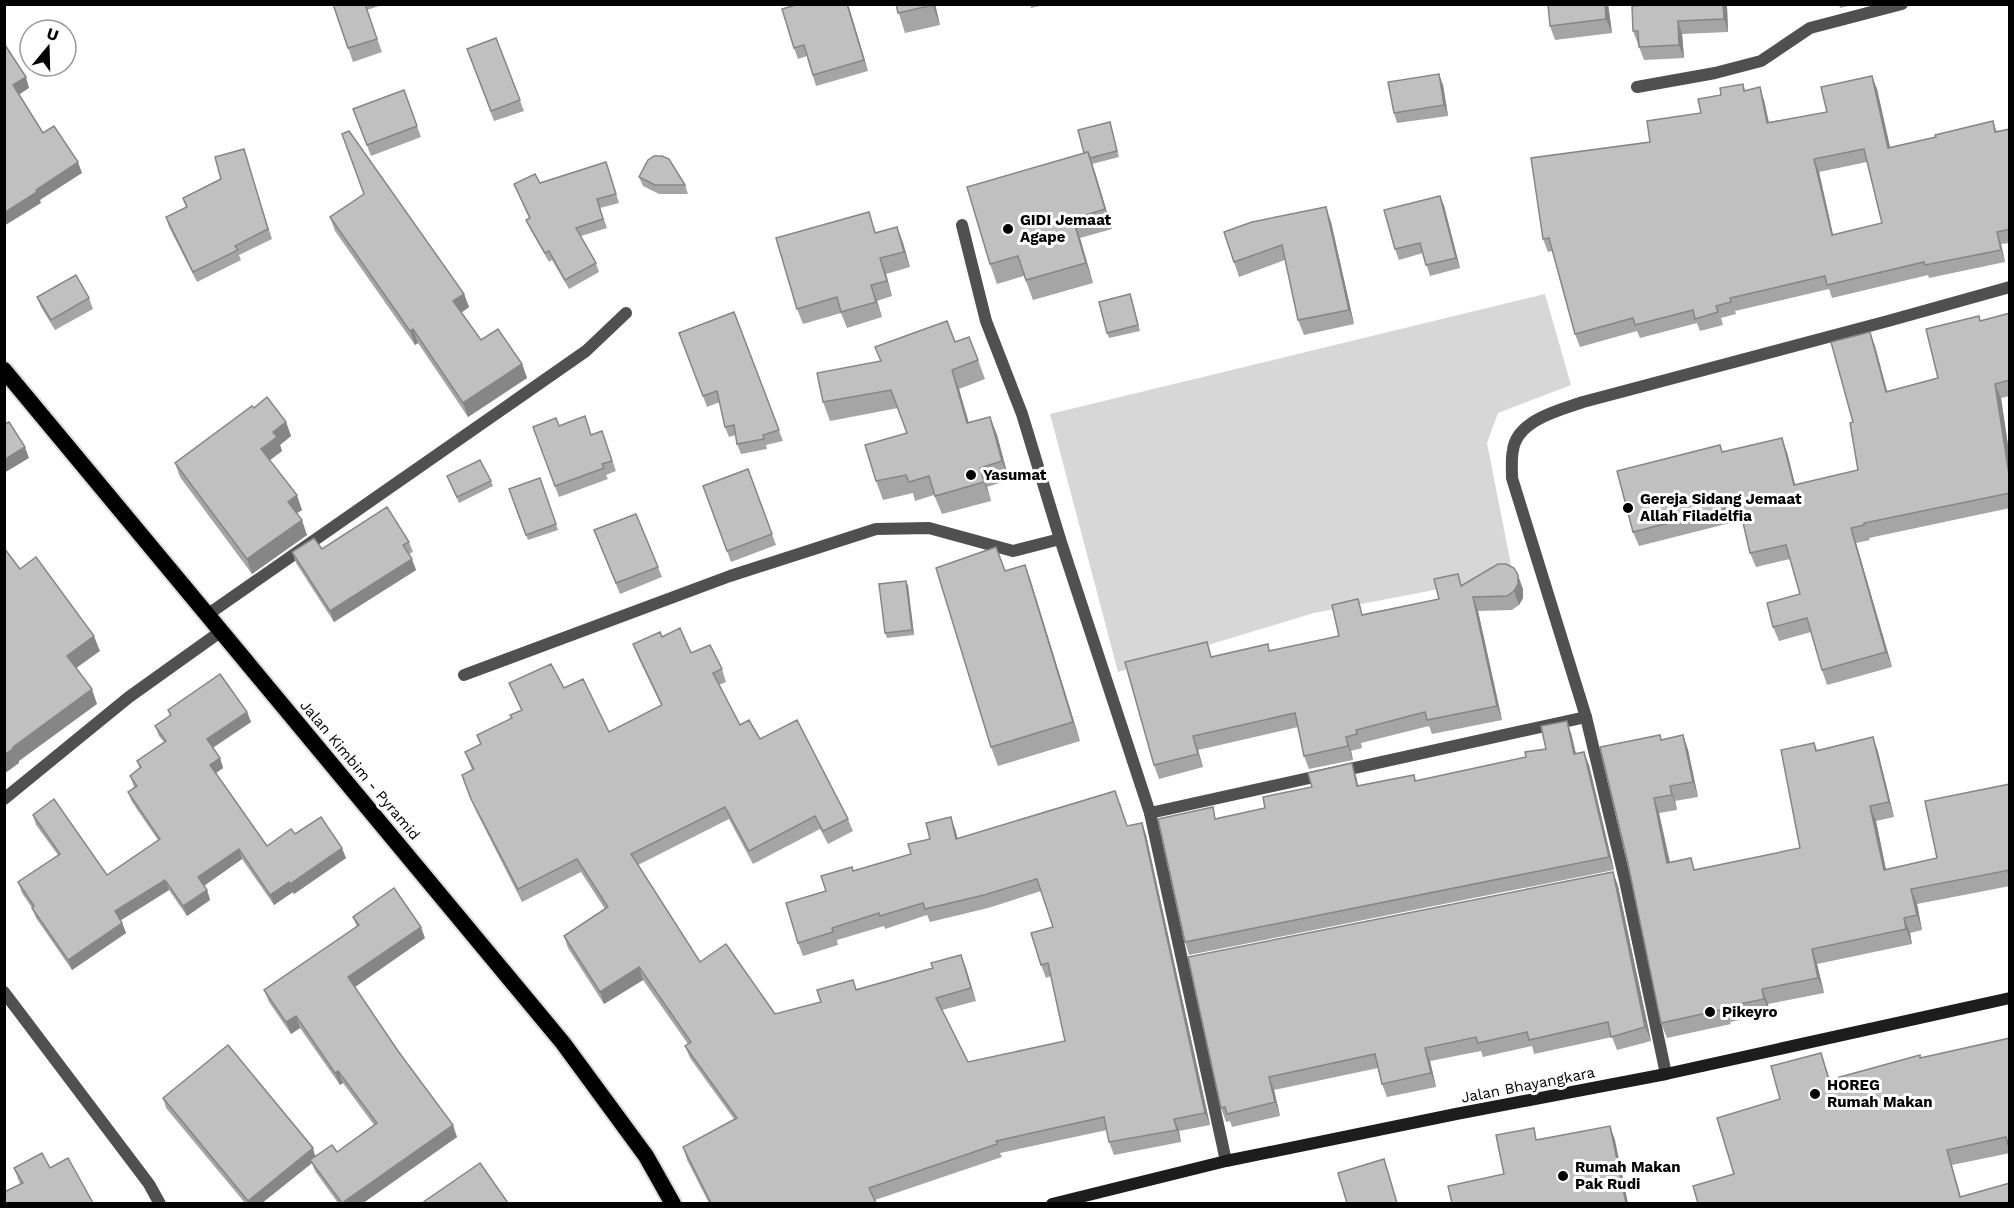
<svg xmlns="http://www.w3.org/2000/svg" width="2014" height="1208" viewBox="0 0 2014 1208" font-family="'Work Sans',sans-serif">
<rect width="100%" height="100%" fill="#fff"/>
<polygon fill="#d7d7d7" points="1545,294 1571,385 1498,413 1487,443 1513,575 1314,613 1118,672 1050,414"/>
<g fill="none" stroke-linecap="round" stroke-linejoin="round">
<g stroke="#dbdbdb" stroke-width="20">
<polyline id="trunk" points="4,370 563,1043 646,1156 673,1204"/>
</g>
<g stroke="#505050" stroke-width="12">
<polyline points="1637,87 1715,73 1761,61 1810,28 1902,4"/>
<polyline points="962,225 986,321 1022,414 1060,539 1150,813 1226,1161"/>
<polyline points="207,615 586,351 626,313"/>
<polyline points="464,675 730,576 876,529 929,528 1013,551 1060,539"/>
<polyline points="4,799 129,697 220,632"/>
<polyline points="1150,813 1586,717"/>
<polyline points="4,992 149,1184 160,1204"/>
<path d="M 1666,1074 L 1624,876 L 1586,717 L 1512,478 C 1512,469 1511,459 1513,450 C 1517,420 1560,410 1583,402 L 1888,321 L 2010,287"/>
</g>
<polyline stroke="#1d1d1d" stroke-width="12" points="1052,1204 1226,1161 1456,1114 1666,1074 2010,998"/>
<use href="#trunk" stroke="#000" stroke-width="16"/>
</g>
<g fill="#a5a5a5" fill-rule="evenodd">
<polygon points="333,4 385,4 367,10 382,52 353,62"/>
<polygon points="848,4 868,71 816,86 807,56 798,59 794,48"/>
<polygon points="896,4 935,4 940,25 905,33"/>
<polygon points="1030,4 1048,4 1031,8"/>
<polygon points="1608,4 1612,33 1555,40 1550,26"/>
<polygon points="1663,4 1734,4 1727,6 1728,32 1682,34 1684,58 1644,60 1633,31"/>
<polygon points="1839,4 1856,4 1840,8"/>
<polygon points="496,38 524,111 494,121 467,49"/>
<path d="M 1743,84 L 1745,90 L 1764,100 L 1769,122 L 1827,112 L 1877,89 L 1890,147 L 1936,137 L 1993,121 L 1997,132 L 2010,129 L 2010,243 L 2001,244 L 2005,262 L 1929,278 L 1928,275 L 1832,298 L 1829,289 L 1735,311 L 1736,314 L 1721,318 L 1723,325 L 1700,331 L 1697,323 L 1640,338 L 1637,331 L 1580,347 L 1575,334 L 1552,251 L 1548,252 L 1543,239 L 1650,142 L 1701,113 L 1721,95 ZM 1867,162 L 1882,223 L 1833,235 L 1819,172 Z"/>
<polygon points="1443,85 1448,116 1397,123 1394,113"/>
<polygon points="404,90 421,137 371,156 353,109"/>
<polygon points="1110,122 1119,157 1092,164 1112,229 1080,238 1093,283 1033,300 1024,276 997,284 990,264"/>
<polygon points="247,159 272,239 239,255 241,260 197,282 169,227 166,217 186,207 183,198 221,179"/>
<polygon points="606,162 619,203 600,208 607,228 581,236 596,263 599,272 569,289 552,260 549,262 530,229 526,220 529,218 514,184 540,183"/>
<polygon points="639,177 685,185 688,194 659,194 643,186"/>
<polygon points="1440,196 1444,206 1460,268 1430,276 1423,253 1399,260 1395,249"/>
<polygon points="330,217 464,294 469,307 461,313 481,340 522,364 527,378 468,417 418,343 415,345 335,231"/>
<polygon points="1331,222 1354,324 1304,335 1298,320 1285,260 1239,277 1224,232"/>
<polygon points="874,227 876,233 897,227 903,243 910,267 886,274 892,296 877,301 882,317 847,328 841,313 803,324 797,309"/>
<polygon points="37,297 89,298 93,309 55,330 41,307"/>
<polygon points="1132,299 1140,331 1109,338 1107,333"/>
<polygon points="734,312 783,441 766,445 767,449 741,454 737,444 736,435 729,437 725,427 720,402 707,407 679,333"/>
<polygon points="2010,313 2010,396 2001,398 2010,459 2010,508 1869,538 1870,540 1856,543 1892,667 1827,685 1822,670 1811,632 1779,641 1773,627 1800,594 1790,559 1756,567 1750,553 1742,520 1639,546 1633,532 1723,452 1787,452 1795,485 1858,470 1853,422 1875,346 1887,391 1938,378 1979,316 1980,321"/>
<polygon points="955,342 978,360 985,379 959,389 969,423 990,417 997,435 1009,480 987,487 991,501 942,514 934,495 915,501 913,493 883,500 876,481 907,433 898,408 830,421 823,402 880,361"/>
<polygon points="254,408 286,422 291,436 280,445 282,451 270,460 302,510 297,513 307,535 252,574 180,477 175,463"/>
<polygon points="559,426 591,435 602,431 616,471 606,475 608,479 559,497 533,427"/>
<polygon points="748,469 776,545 731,562 703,486"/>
<polygon points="447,476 491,481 493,486 459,503"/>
<polygon points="540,478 558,530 528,540 509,489"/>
<polygon points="594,530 658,567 662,577 620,594"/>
<polygon points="409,542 413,552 409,554 416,570 334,622 296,563 292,552 322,549"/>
<polygon points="1025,565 1032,585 1080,741 998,766 991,747 1005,571"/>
<polygon points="906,581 908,586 914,635 887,638 885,633"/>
<polygon points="1462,585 1523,589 1523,598 1519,605 1512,610 1478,611 1502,720 1432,734 1429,726 1361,743 1362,748 1351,751 1353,760 1309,769 1304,756 1298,727 1198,750 1203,767 1159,779 1154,765 1270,651 1339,636 1363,614 1439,599"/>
<polygon points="662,637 722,669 726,682 719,685 740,725 760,739 848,819 853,831 828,844 820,829 753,864 729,819 638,865 700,962 775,1014 821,1002 853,980 856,989 933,968 961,955 976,1001 942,1010 968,1062 1065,1041 1051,976 1046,978 1041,965 1053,927 1041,891 988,908 930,922 927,915 885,929 884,926 837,940 838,945 803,956 798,943 826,891 854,871 911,854 930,839 955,829 958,839 1120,803 1127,826 1142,823 1146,835 1210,1125 1179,1131 1181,1142 1114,1155 1109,1142 1107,1130 1000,1153 1002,1157 875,1200 876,1203 709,1203 687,1160 683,1147 734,1119 690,1058 685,1046 688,1044 643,980 604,1004 568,948 564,936 605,909 581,872 522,902 476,811 462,775 472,770 465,752 480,744 477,735 512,718 521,710 509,683 564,688 609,732 661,705 638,657 633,644"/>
<polygon points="168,710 247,712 251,722 213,748 220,758 223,768 216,773 267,846 295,834 346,858 294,894 293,892 274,905 242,859 204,886 207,890 210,900 187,916 169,890 121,920 126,933 72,970 36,918 32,908 22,893 18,882 58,855 36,825 33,815 107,875 158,840 132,802 128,792 134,787 130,776 140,769 137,761 164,742 159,736 155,726 170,716"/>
<polygon points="1571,733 1576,754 1589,765 1614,870 1189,955 1185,942 1217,818 1265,808 1312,787 1356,776 1358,786 1414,775 1416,781 1526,757 1546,749"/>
<polygon points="1683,735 1688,750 1698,797 1675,801 1677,810 1659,813 1670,862 1696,870 1800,848 1814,743 1817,750 1873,737 1878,752 1894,817 1876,821 1886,869 1937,858 2010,784 2010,886 1917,904 1922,930 1910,933 1912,944 1817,964 1824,993 1768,1004 1770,1014 1730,1022 1731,1024 1667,1038 1661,1023 1627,859 1661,740"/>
<polygon points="1613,872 1618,886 1651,1041 1617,1050 1612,1037 1534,1054 1532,1046 1483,1057 1481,1051 1430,1061 1436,1087 1387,1097 1382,1084 1378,1068 1274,1090 1280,1116 1232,1127 1230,1121 1226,1122 1221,1108 1188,957"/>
<polygon points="353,917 425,938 355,987 457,1137 363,1203 338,1203 315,1171 312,1163 262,1203 245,1203 166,1108 163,1098 315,1156 337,1152 374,1125 343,1083 340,1085 300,1028 291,1034 269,1002 264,990 357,927"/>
<polygon points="2010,1038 2010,1153 1952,1165 1961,1197 2010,1203 1734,1174 1780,1099 1826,1068 1830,1080 1920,1058"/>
<polygon points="14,1168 50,1168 20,1184"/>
</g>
<g fill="#868686">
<polygon points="847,4 848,4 868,71 864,60"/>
<polygon points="932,4 935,4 940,25"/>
<polygon points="1605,4 1608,4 1612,33 1606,19"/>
<polygon points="1723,4 1726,4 1727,6 1728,32 1724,19"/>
<polygon points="1678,21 1682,34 1684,58 1679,45"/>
<polygon points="1439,74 1443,85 1448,116 1444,105"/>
<polygon points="1872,76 1877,89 1893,161 1888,148"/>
<polygon points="26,77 29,88 17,96 13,85"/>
<polygon points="1760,87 1764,100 1771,135 1767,123"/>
<polygon points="1088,152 1095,172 1112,229 1105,209"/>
<polygon points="1814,159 1819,172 1836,248 1832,235"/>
<polygon points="78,162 82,173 40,200 41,203 4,226 4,213 36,190"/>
<polygon points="1440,196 1444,206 1460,268 1456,258"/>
<polygon points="1326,207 1331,222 1354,324 1349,310"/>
<polygon points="1073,219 1080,238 1093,283 1086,263"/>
<polygon points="897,227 903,243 910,267 904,252"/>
<polygon points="1997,232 2001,244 2005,262 2001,250"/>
<polygon points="880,258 886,274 892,296 887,281"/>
<polygon points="871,285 877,301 882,317 876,302"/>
<polygon points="464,294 469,307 458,315 453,301"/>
<polygon points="413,329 418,343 415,345 410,331"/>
<polygon points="1870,332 1875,346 1891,406 1886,392"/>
<polygon points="522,364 527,378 468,417 463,403"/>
<polygon points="952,370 959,389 974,442 967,423"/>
<polygon points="1995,384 2001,398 2010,459 2010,481"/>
<polygon points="990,417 997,435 1009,480 1002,461"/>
<polygon points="286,422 291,436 280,445 282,451 266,463 261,449 273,432"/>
<polygon points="1782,438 1787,452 1799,500 1794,485"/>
<polygon points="25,447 29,458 4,473 4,460"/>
<polygon points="980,468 987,487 991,501 984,482"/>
<polygon points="297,495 302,510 293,516 288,502"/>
<polygon points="302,520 307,535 252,574 247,559"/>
<polygon points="1851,528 1856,543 1892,667 1886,652"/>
<polygon points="412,559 416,570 334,622 330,611"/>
<polygon points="1025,565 1032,585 1080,741 1073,722"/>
<polygon points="1518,575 1523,589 1523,598 1519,605 1514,591"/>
<polygon points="906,581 908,586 914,635 912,630"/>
<polygon points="1473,597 1478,611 1502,720 1497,706"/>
<polygon points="94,636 100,651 72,671 67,656"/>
<polygon points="92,689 97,704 19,761 19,763 4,774 4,755 13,747"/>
<polygon points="247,712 251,722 210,749 207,739"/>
<polygon points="1567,721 1571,733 1579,767 1574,754"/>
<polygon points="1683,735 1688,750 1698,797 1693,782"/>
<polygon points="1193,736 1198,750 1203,767 1198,754"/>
<polygon points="1346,737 1351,751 1353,760 1348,746"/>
<polygon points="1873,737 1878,752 1894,817 1889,802"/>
<polygon points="1584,752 1589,765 1614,870 1609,857"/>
<polygon points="220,758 223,768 213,775 210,765"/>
<polygon points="1352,763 1356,776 1361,799 1357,786"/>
<polygon points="1670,786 1675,801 1677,810 1672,795"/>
<polygon points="1654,798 1659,813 1673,878 1667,863"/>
<polygon points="1870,806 1876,821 1889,885 1884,870"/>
<polygon points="951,817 955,829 961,852 956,839"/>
<polygon points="1142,823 1146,835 1210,1125 1205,1113"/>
<polygon points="342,848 346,858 294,894 290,884"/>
<polygon points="239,849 242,859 202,887 198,877"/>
<polygon points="1613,872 1618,886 1651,1041 1645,1027"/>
<polygon points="165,880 169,890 118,922 115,911"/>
<polygon points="289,882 293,892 274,905 270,895"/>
<polygon points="1911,889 1917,904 1922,930 1917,915"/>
<polygon points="207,890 210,900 187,916 183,906"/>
<polygon points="1904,918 1910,933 1912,944 1906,929"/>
<polygon points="122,923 126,933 72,970 68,960"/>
<polygon points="421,927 425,938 352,989 348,977"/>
<polygon points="1812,949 1817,964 1824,993 1818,978"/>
<polygon points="961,955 966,968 976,1001 971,988"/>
<polygon points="639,967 643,980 604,1004 600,992"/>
<polygon points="1762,989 1768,1004 1770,1014 1764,999"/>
<polygon points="296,1016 300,1028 291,1034 286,1022"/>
<polygon points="1425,1048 1430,1061 1436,1087 1431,1073"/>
<polygon points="338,1071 343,1083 340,1085 335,1073"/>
<polygon points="1269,1077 1274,1090 1280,1116 1275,1102"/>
<polygon points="1174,1119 1179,1131 1181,1142 1177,1130"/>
<polygon points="453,1125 457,1137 363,1203 342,1203"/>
<polygon points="1610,1126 1615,1140 1628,1203 1626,1203"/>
<polygon points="313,1148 316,1159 310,1160 312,1163 262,1203 248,1203 248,1201"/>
</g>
<g fill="#c0c0c0" stroke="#868686" stroke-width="1.5" fill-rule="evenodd">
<polygon points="333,4 365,4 377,39 348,48"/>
<polygon points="799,4 847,4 864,60 813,75 804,45 794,48 782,9"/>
<polygon points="896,4 932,4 933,5 898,13"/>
<polygon points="1548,4 1605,4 1606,19 1550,26"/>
<polygon points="1663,4 1723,4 1724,19 1678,21 1679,45 1639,47 1638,31 1633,31 1632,6"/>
<polygon points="496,38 520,100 491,111 467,49"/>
<polygon points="5,45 26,77 13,85 43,133 54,126 78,162 36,190 37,192 4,213"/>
<polygon points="1439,74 1444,105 1394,113 1388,82"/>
<path d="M 1872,76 L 1888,148 L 1936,137 L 1935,135 L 1993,121 L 1995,132 L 2010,129 L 2010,229 L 1997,232 L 2001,250 L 1925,265 L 1924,262 L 1827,285 L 1825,276 L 1730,298 L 1731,302 L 1716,306 L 1718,312 L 1695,319 L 1693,310 L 1635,325 L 1633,318 L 1575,334 L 1549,238 L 1543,239 L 1531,158 L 1650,142 L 1647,121 L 1701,113 L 1698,99 L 1721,95 L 1720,88 L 1743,84 L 1744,91 L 1760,87 L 1767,123 L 1827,112 L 1821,87 ZM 1864,149 L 1882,223 L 1832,235 L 1814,159 Z"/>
<polygon points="404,90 417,126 367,145 353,109"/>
<polygon points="1110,122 1117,151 1090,158 1088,152 1084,153 1078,130"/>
<polygon points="349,131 464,294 453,301 481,340 498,329 522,364 463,403 413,329 410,331 330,217 364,194 342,134"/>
<polygon points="244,149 268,229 235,246 238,250 193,272 166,217 187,207 183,198 221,179 215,157"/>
<polygon points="1088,152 1105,209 1073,219 1086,263 1026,280 1018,256 990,264 967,187"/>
<polygon points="654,156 662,156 669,159 685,185 655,185 639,177 648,160"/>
<polygon points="606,162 616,194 597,199 603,219 576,228 596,263 565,280 549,251 545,253 526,220 530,218 514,184 535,174 540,183"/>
<polygon points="1440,196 1456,258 1426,265 1420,243 1395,249 1384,210"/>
<polygon points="1326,207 1349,310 1298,320 1282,245 1234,262 1224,232 1252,222"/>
<polygon points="869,212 875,233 897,227 904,252 880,258 887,281 871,285 876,302 841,312 837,297 797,309 776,238"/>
<polygon points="76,275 89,298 51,320 37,297"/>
<polygon points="1130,294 1138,325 1107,333 1099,302"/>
<polygon points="734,312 779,430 763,435 764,439 737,444 734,425 725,427 717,391 703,396 679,333"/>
<polygon points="2010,313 2010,380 1995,384 2010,481 2010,493 1864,523 1864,525 1851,528 1886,652 1822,670 1807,618 1773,627 1767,603 1800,594 1786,545 1750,553 1739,505 1633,532 1617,471 1720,445 1722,452 1782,438 1794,485 1858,470 1850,423 1853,422 1831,342 1870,332 1886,392 1938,378 1926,329 1979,316 1980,321"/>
<polygon points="947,321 955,342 969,337 978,360 952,370 967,423 990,417 1002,461 980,468 984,482 935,496 929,476 909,482 906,475 876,481 865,445 907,433 891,390 823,402 817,373 881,361 875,347"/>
<polygon points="267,397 286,422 273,432 277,437 261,449 297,495 288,502 302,520 247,559 175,463 252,406 254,408"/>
<polygon points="585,416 591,435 602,431 612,461 602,464 604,468 555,486 533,427 556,418 559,426"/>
<polygon points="9,422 25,447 4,460 4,424"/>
<polygon points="480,460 491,481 457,497 447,476"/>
<polygon points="748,469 772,534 727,551 703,486"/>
<polygon points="540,478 556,524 526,535 509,489"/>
<polygon points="387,507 409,542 403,545 412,559 330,611 292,552 314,538 322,549"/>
<polygon points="636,514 658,567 616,583 594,530"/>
<polygon points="996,547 1005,571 1025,565 1073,722 991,747 936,568"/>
<polygon points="4,548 20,569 36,557 94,636 67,656 92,689 13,747 14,748 4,755"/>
<polygon points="1498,564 1506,564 1514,568 1518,575 1518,584 1514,591 1507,596 1473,597 1497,706 1427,720 1425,712 1356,730 1357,734 1346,737 1348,746 1304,756 1295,713 1193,736 1198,754 1154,765 1125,662 1207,642 1211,657 1268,644 1269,651 1339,636 1332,605 1358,599 1362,615 1439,599 1434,579 1458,574 1461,586"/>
<polygon points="906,581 912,630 885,633 879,584"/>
<polygon points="680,628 691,653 710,645 722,669 713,673 740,725 749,720 760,739 797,720 848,819 823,831 815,816 749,851 725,807 631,854 700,962 726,944 775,1014 821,1002 817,990 853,980 856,990 933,968 931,963 961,955 971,988 936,998 968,1062 1065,1041 1048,963 1041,965 1031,933 1053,927 1037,879 984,895 925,909 923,903 880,916 879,913 832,928 833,932 798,943 786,903 826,891 821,876 852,867 853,871 911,854 908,844 930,839 926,823 951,817 956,839 1115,791 1127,826 1142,823 1205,1113 1174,1119 1177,1130 1109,1142 1104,1117 996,1141 997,1144 869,1188 876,1203 711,1203 683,1147 737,1118 685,1046 691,1042 639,967 600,992 564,936 608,907 577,859 518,889 471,799 462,775 474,769 465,752 481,744 477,735 512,718 510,715 522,710 509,683 551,664 564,688 583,679 609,732 662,705 633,644 660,632 662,637"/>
<polygon points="220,674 247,712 207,739 220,758 210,765 267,846 291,829 295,834 321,817 342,848 290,884 289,882 270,895 239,849 198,877 207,890 183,906 165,880 115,911 122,923 68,960 32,908 34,906 18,882 60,854 33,815 54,799 107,875 160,839 128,792 137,786 130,776 141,767 137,761 166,741 155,726 171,715 168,710"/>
<polygon points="1567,721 1574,754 1584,752 1609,857 1185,942 1158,819 1213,807 1215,819 1265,808 1263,797 1312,787 1308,773 1352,763 1357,786 1414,775 1415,781 1526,757 1525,752 1546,749 1541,726"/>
<polygon points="1660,735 1661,740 1683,735 1693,782 1670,786 1672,795 1654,798 1667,863 1691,858 1694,870 1800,848 1781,750 1814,743 1816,751 1873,737 1889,802 1870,806 1884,870 1937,858 1925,801 2010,784 2010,870 1911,889 1917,915 1904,918 1906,929 1812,949 1818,978 1762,989 1764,999 1725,1007 1725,1009 1661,1023 1627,859 1600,747"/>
<polygon points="1613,872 1645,1027 1611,1037 1608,1022 1529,1040 1527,1032 1478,1043 1476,1037 1425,1048 1431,1073 1382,1084 1375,1054 1269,1077 1275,1102 1227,1114 1225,1107 1221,1108 1188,957"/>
<polygon points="394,888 421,927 348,977 398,1051 453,1125 342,1203 310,1160 332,1145 337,1152 377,1123 338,1071 335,1073 296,1016 286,1022 264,990 359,925 353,917"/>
<polygon points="2010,1038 2010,1152 2006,1137 1947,1150 1960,1197 2010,1183 2010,1203 1698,1203 1693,1186 1734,1174 1717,1118 1780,1099 1771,1066 1821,1053 1829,1080 1920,1055 1920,1058"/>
<polygon points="228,1045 313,1148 248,1201 163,1098"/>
<polygon points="1610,1126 1626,1203 1452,1203 1448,1186 1504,1174 1496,1135 1534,1128 1536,1140"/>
<polygon points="42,1153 50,1168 68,1158 93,1203 4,1203 4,1192 23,1183 14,1168"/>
<polygon points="1384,1159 1397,1203 1347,1203 1338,1173"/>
<polygon points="480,1163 508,1203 422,1203"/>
</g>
<g fill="#000" stroke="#fff" stroke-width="2">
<circle cx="1008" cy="229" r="6"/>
<circle cx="971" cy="475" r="6"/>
<circle cx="1628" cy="508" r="6"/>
<circle cx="1710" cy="1012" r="6"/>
<circle cx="1815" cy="1094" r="6"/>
<circle cx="1563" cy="1176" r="6"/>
</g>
<g text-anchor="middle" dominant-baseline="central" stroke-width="6" stroke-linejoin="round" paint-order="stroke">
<g font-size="15" font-weight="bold" fill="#000" stroke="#fff" text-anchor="start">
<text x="1020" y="220">GIDI Jemaat<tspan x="1020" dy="17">Agape</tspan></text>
<text x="983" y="475">Yasumat</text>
<text x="1640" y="499">Gereja Sidang Jemaat<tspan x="1640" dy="17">Allah Filadelfia</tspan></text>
<text x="1722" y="1012">Pikeyro</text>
<text x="1827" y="1085">HOREG<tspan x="1827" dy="17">Rumah Makan</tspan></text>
<text x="1575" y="1167">Rumah Makan<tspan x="1575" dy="17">Pak Rudi</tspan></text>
</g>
<g font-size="15" fill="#000" stroke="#fff">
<text transform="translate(360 770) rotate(50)">Jalan Kimbim - Pyramid</text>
<text transform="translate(1528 1085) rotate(-11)">Jalan Bhayangkara</text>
</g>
</g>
<rect width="2014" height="1208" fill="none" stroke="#000000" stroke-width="12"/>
<g transform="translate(48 48) rotate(19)"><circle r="28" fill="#ffffff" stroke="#999999" stroke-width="1.5"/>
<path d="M0-4.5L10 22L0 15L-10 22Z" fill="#000000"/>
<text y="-9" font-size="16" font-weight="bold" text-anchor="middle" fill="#000000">U</text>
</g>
</svg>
